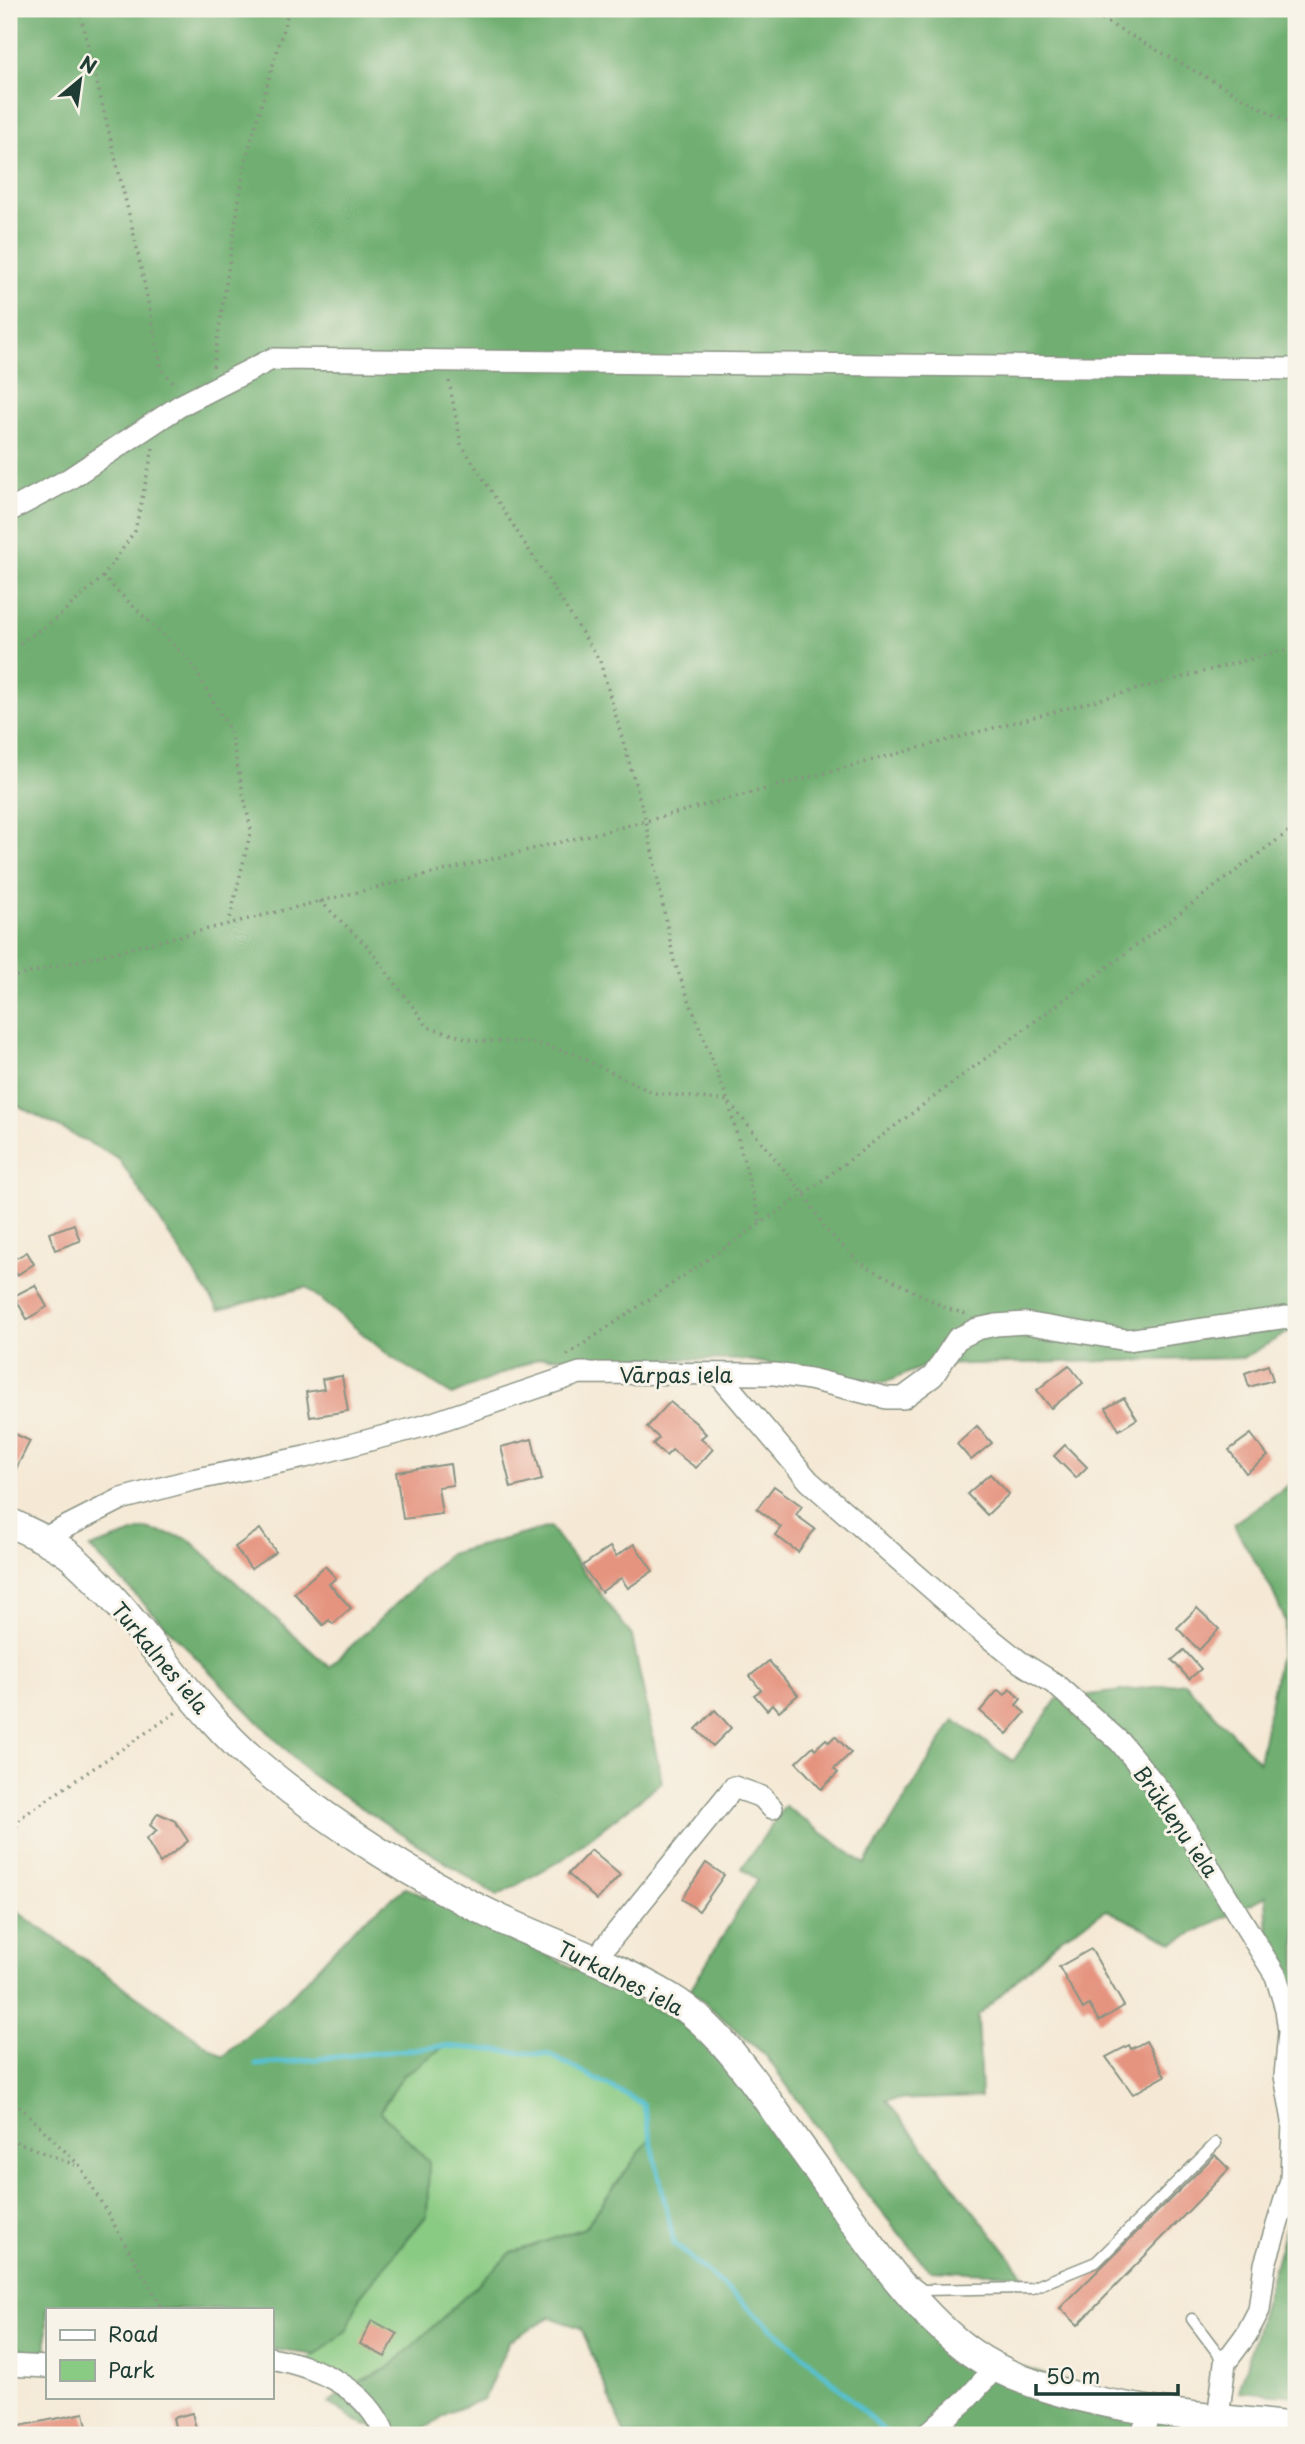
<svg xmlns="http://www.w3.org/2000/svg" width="1305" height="2444" viewBox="0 0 1305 2444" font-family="'Playpen Sans',sans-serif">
<rect width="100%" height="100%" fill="#f7f3e8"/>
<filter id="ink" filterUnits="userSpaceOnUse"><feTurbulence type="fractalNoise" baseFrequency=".0143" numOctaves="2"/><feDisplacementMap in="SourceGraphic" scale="14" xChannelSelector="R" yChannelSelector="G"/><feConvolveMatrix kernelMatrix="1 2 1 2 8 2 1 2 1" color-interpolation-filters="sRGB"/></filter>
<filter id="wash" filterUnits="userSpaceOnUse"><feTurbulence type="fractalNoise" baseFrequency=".00686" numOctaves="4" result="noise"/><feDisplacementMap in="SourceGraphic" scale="28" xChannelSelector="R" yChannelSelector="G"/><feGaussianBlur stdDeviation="1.57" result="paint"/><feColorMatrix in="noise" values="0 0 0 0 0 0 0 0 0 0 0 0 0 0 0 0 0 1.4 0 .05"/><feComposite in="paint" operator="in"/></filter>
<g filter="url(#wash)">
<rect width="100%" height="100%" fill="#f5e9d5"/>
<polygon fill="#8acb83" stroke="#54845c" stroke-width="2" points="445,2046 550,2055 643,2104 650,2138 584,2228 511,2254 389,2368 358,2382 350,2390 302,2364 347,2330 360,2296 427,2215 429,2162 380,2111 404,2075"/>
<g fill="#6faf71" stroke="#477652" stroke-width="2">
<polygon points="9,9 1296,9 1296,1328 1243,1358 927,1365 884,1383 747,1360 541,1357 452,1395 391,1357 306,1287 219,1310 118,1158 9,1101"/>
<polygon points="1296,1480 1296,2004 1269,1959 1266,1896 1174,1943 1107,1910 1062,1937 978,2016 981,2097 886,2100 1024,2275 929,2270 845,2167 766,2056 690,1990 757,1880 742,1868 785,1806 865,1864 954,1720 1013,1761 1057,1699 1185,1683 1259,1762 1286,1622 1271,1588 1233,1524"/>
<polygon points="550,1527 632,1636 662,1782 563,1859 497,1896 307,1772 90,1548 145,1529 187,1538 329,1667 449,1554"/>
<polygon points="405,1888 465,1914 677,2020 744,2079 951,2345 1201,2423 1122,2435 625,2435 581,2328 550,2317 509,2341 484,2399 449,2412 416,2435 363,2425 329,2403 357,2383 389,2368 511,2253 585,2228 650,2138 643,2104 550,2055 445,2046 404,2075 380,2111 429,2162 427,2215 360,2296 347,2330 316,2355 271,2349 271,2309 47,2309 47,2353 9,2353 9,1906 223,2057 294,1993 354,1928"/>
<polygon points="1296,2191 1296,2396 1239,2391"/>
</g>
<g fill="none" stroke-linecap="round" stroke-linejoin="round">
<polyline stroke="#56c1d1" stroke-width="5" points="256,2065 445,2046 550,2055 643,2104 674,2243 829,2378 888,2435"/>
</g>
<g id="blocks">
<g fill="#e59480">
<polygon points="74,1224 80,1241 55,1250 49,1233"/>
<polygon points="27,1252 34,1264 17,1275 9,1262"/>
<polygon points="35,1285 47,1307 27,1319 14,1296"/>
<polygon points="1069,1365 1083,1383 1051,1408 1037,1390"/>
<polygon points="1268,1365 1273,1380 1249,1387 1245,1373"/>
<polygon points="342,1376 348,1411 310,1417 306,1392 324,1389 322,1379"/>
<polygon points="1124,1398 1137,1419 1119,1430 1106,1408"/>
<polygon points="670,1402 696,1423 706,1434 701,1438 713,1449 696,1468 672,1450 666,1456 653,1444 659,1438 647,1427"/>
<polygon points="977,1426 992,1443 971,1460 957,1444"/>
<polygon points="9,1431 30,1441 9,1483"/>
<polygon points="1251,1434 1268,1456 1246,1473 1229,1450"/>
<polygon points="532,1439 542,1480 511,1488 501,1447"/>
<polygon points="1065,1445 1087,1467 1076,1478 1054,1456"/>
<polygon points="450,1464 453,1485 438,1487 442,1514 403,1519 396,1472"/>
<polygon points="990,1474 1009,1494 987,1515 967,1494"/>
<polygon points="774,1486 802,1506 796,1515 815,1529 798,1552 775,1535 781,1527 757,1509"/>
<polygon points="260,1529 276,1552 251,1569 235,1547"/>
<polygon points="634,1544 653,1571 628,1588 621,1578 601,1592 582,1566 610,1547 616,1556"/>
<polygon points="325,1566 336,1578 329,1584 351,1608 333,1624 329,1620 323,1625 294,1593"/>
<polygon points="1197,1608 1219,1629 1199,1650 1177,1628"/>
<polygon points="1184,1650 1201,1669 1189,1679 1172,1660"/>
<polygon points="769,1661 798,1695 779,1711 773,1704 767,1710 754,1695 761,1690 750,1676"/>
<polygon points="1010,1689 1021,1699 1016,1705 1025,1713 1007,1734 980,1711 998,1690 1005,1695"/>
<polygon points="715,1710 731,1728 713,1746 696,1729"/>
<polygon points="835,1736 851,1753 834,1769 838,1773 821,1789 796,1762 813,1746 815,1749 826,1739 829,1742"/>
<polygon points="158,1813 175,1821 188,1841 160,1863 146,1839 157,1831 150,1825"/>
<polygon points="591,1850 620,1875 597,1900 568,1874"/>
<polygon points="706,1863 724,1875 699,1911 682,1899"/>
<polygon points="1091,1949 1124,2006 1099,2021 1089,2005 1083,2009 1059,1967"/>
<polygon points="1146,2041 1165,2076 1133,2094 1106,2057 1129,2045 1131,2049"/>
<polygon points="1215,2155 1229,2169 1078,2325 1060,2308"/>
<polygon points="372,2320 397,2334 385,2357 360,2344"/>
<polygon points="84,2413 89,2435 10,2435 10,2428"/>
<polygon points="192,2413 198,2435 177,2435 173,2418"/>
</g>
</g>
</g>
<g filter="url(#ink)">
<use href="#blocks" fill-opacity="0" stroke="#8a9384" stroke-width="2"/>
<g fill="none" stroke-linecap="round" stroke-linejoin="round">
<g stroke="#8a9384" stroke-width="13">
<g id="lane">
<polyline points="914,2283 923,2290 1032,2288 1096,2262 1216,2143"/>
<polyline points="1192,2319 1225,2363"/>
</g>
</g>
<g stroke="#8a9384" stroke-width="24">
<g id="street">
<polyline points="9,511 69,479 181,405 272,359 1296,369"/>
<polyline points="719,1375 809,1481 976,1627 1020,1662 1055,1684 1120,1742 1167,1799 1276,1976 1286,2009 1289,2032 1285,2076 1293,2121 1291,2180 1265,2264 1259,2310 1246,2335 1225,2363 1218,2418"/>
<polyline points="47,1541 54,1533 121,1499 192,1480 305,1457 427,1425 580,1373 775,1374 810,1379 887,1398 903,1398 933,1376 957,1339 977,1329 996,1325 1025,1323 1127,1340 1287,1317 1296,1323"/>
<polyline points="597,1961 604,1948 734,1787 762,1797 772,1808"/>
<path d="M 271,2358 C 317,2367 367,2388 385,2435"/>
<polyline points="9,2365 47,2367"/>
<polyline points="926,2435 967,2399 996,2367"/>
<polyline points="1140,2435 1147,2423 1149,2409"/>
</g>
</g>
<g stroke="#8a9384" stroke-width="31">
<path id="secondary" d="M 9,1522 C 30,1533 54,1542 73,1558 C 144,1621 190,1710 265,1770 C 334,1826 420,1881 500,1919 C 557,1945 618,1966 671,1998 C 726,2032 762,2095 800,2146 C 848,2211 905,2306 972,2353 C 1051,2409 1201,2416 1296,2427"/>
</g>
<g stroke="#8a9384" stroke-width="3.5" stroke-dasharray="2 5" stroke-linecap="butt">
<polyline points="79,9 135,239 162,370 177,386"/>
<polyline points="1083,9 1296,127"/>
<polyline points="213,367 245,162 289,9"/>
<polyline points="449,381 461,444 600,661 646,821 674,961 728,1101 804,1194 827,1231 860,1263 948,1309 966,1314"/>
<polyline points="153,448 135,531 103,577 191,662 230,731 251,830 229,922"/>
<polyline points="20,643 53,621 103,577"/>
<polyline points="320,901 368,947 428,1027 476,1041 531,1042 574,1054 654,1093 728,1101 761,1225"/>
<polyline points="9,978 646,821 1280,651 1296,651"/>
<polyline points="567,1355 804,1194 1296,826"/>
<polyline points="9,1847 20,1818 178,1711"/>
<polyline points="9,2096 80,2166 163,2309"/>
<polyline points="9,2139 75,2165"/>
</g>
<use href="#lane" stroke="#fff" stroke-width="10"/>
<use href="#street" stroke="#fff" stroke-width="21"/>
<use href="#secondary" stroke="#fff" stroke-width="28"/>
</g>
</g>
<g text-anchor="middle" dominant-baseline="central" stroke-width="6" stroke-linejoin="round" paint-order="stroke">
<g font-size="21" fill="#1f3d34" stroke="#f7f3e8">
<text x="676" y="1374">Vārpas iela</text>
<text transform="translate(161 1657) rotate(50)">Turkalnes iela</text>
<text transform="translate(1177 1821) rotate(55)">Brūkleņu iela</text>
<text transform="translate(621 1977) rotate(27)">Turkalnes iela</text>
</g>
</g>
<rect width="1305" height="2444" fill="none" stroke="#f7f3e8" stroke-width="35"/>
<rect x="46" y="2308" width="228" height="91" fill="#f7f3e8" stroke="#a1aaa0" stroke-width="2"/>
<rect x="60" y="2330" width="35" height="10" fill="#ffffff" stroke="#a1aaa0" stroke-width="2"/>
<text x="108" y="2342" font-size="21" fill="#1f3d34">Road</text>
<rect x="60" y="2360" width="35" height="21" fill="#8acb83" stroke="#a1aaa0" stroke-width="2"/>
<text x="108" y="2378" font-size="21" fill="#1f3d34">Park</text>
<g transform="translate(80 80) rotate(29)" stroke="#f7f3e8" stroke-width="5" paint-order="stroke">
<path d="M0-5L12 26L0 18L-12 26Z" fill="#1f3d34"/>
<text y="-10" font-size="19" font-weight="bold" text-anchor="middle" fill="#1f3d34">N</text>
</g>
<path d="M1036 2384v10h142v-10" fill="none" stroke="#1f3d34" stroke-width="3.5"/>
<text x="1046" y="2384" font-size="21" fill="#1f3d34" stroke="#f7f3e8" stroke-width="5" paint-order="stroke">50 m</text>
</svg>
